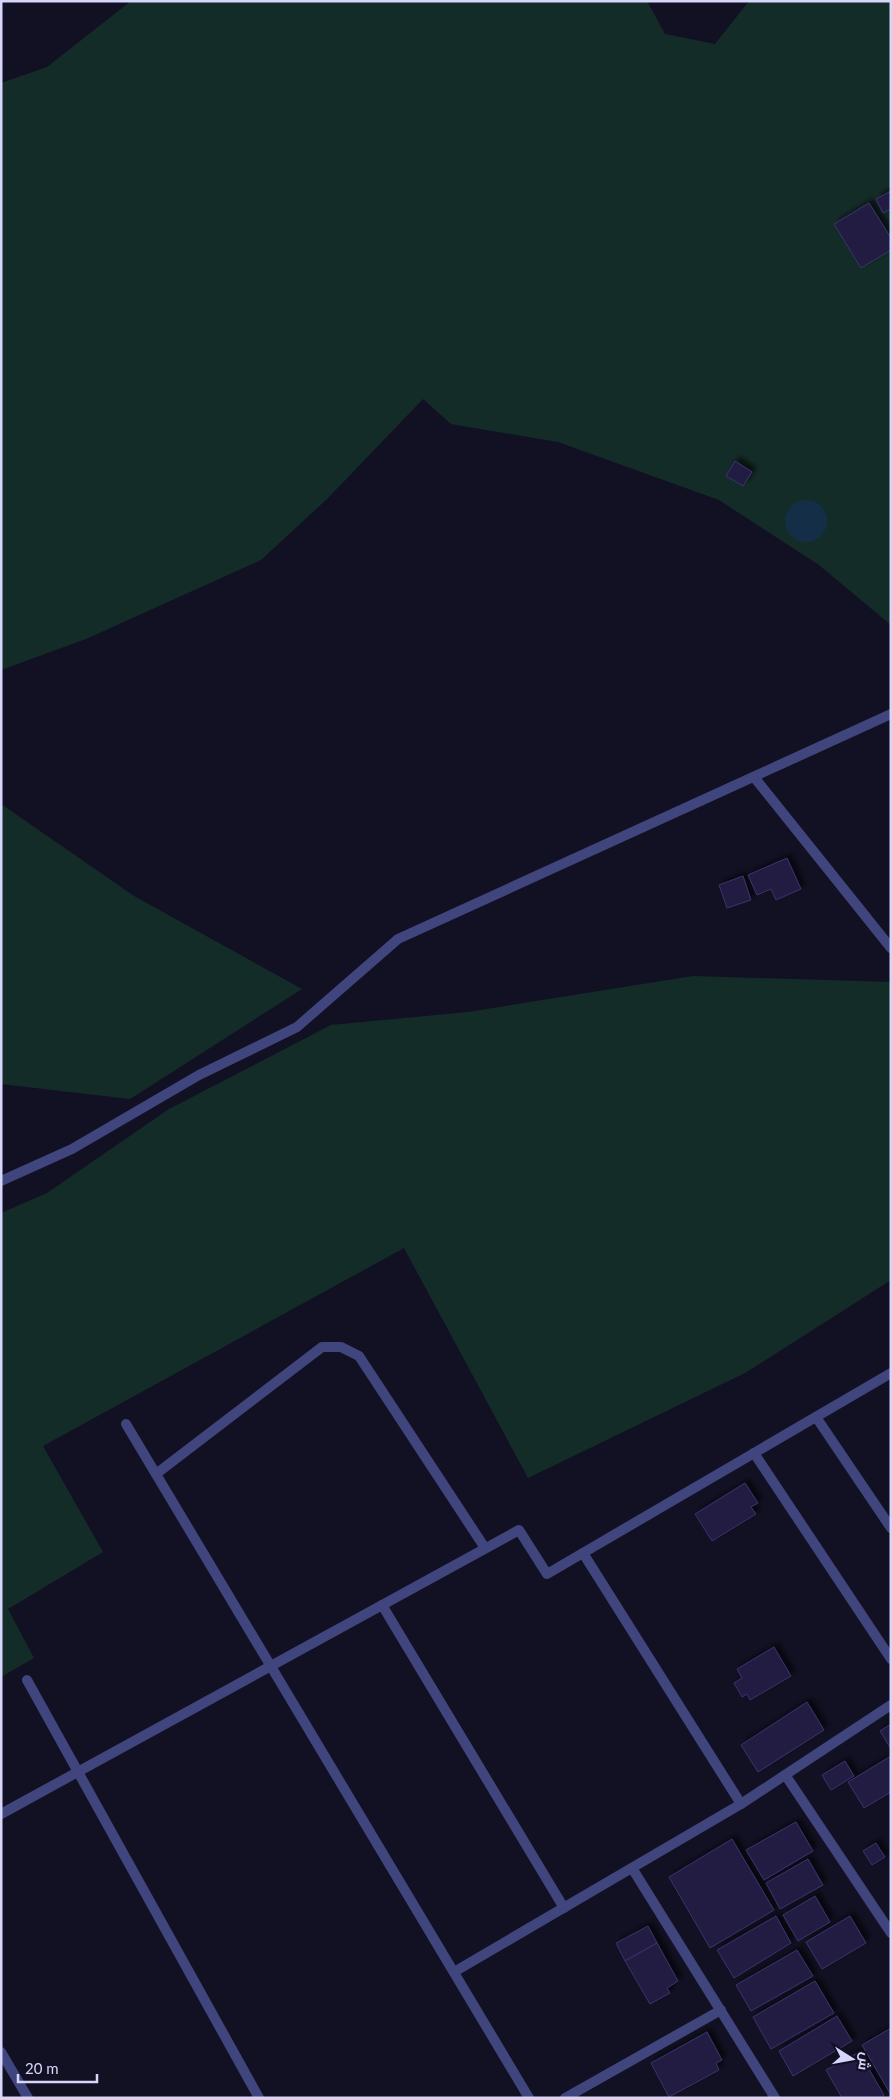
<svg xmlns="http://www.w3.org/2000/svg" width="892" height="2099" viewBox="0 0 892 2099" font-family="Lato,Cairo,sans-serif">
<defs>
<filter id="shadow"><feDropShadow dx="4.5" dy="-4.5" stdDeviation="2.5" flood-color="#0009"/></filter>
</defs>
<rect width="100%" height="100%" fill="#121123"/>
<g fill="#142c28">
<polygon points="131,1 647,1 665,34 715,44 749,1 891,1 891,625 819,565 719,500 558,442 451,424 423,399 328,498 261,560 86,639 1,670 1,83 47,67"/>
<polygon points="1,804 134,896 302,989 130,1099 1,1084"/>
<polygon points="693,976 891,982 891,1280 745,1373 528,1478 404,1248 43,1446 103,1552 8,1609 34,1658 1,1677 1,1213 47,1193 169,1109 331,1025 468,1012"/>
</g>
<circle fill="#152e48" cx="806" cy="521" r="21"/>
<g fill="#221f42" stroke="#38336b" filter="url(#shadow)">
<polygon points="891,191 891,209 883,213 876,199"/>
<polygon points="869,203 891,238 891,250 861,268 834,224"/>
<polygon points="735,461 752,472 743,486 726,476"/>
<polygon points="787,858 801,889 776,900 771,889 757,895 748,875"/>
<polygon points="743,876 751,900 727,908 719,885"/>
<polygon points="745,1483 758,1503 751,1507 756,1514 712,1541 695,1514"/>
<polygon points="774,1647 791,1676 750,1700 747,1694 742,1697 734,1683 742,1678 737,1669"/>
<polygon points="807,1702 824,1730 758,1772 741,1745"/>
<polygon points="891,1724 891,1749 880,1731"/>
<polygon points="891,1756 891,1792 864,1808 848,1782"/>
<polygon points="845,1761 854,1776 831,1790 822,1775"/>
<polygon points="796,1822 813,1851 764,1880 746,1850"/>
<polygon points="732,1839 774,1910 710,1948 669,1877"/>
<polygon points="876,1843 885,1857 872,1865 863,1851"/>
<polygon points="808,1859 823,1885 780,1909 766,1883"/>
<polygon points="815,1896 830,1922 798,1941 783,1915"/>
<polygon points="776,1916 791,1943 734,1978 717,1950"/>
<polygon points="850,1916 866,1943 822,1969 806,1942"/>
<polygon points="648,1926 657,1943 625,1961 616,1943"/>
<polygon points="657,1943 678,1981 667,1988 670,1993 650,2004 625,1961"/>
<polygon points="797,1950 813,1976 751,2011 736,1985"/>
<polygon points="815,1981 834,2013 771,2049 753,2017"/>
<polygon points="837,2016 852,2041 793,2076 779,2051"/>
<polygon points="891,2028 891,2095 862,2045"/>
<polygon points="707,2032 722,2060 716,2063 719,2070 669,2097 651,2063"/>
<polygon points="859,2052 884,2095 880,2098 842,2098 826,2070"/>
</g>
<g fill="none" stroke-linecap="round" stroke-linejoin="round">
<g stroke="#40457d" stroke-width="10">
<polyline points="754,777 891,948"/>
<polyline points="1,1181 72,1149 199,1075 297,1027 398,939 891,714"/>
<polyline points="816,1417 891,1528"/>
<polyline points="126,1424 529,2098"/>
<polyline points="754,1453 891,1659"/>
<polyline points="156,1474 322,1347 341,1347 359,1356 485,1548"/>
<polyline points="583,1553 741,1804"/>
<polyline points="382,1605 564,1908"/>
<polyline points="27,1680 259,2098"/>
<polyline points="786,1776 891,1933"/>
<polyline points="1,1814 519,1530 547,1574 891,1373"/>
<polyline points="632,1868 775,2098"/>
<polyline points="454,1972 741,1804 891,1705"/>
<polyline points="1,2052 28,2098"/>
<polyline points="565,2098 721,2010"/>
</g>
</g>
<rect width="892" height="2099" fill="none" stroke="#d6d6fb" stroke-width="5"/>
<g transform="translate(852 2059) rotate(101)" stroke="#121123" stroke-width="4" paint-order="stroke">
<path d="M0-4L9 19L0 12L-9 19Z" fill="#d6d6fb"/>
<text y="-8" font-size="14" font-weight="bold" text-anchor="middle" fill="#d6d6fb">ش</text>
</g>
<path d="M18 2074v8h79v-8" fill="none" stroke="#d6d6fb" stroke-width="2.5"/>
<text x="25" y="2074" font-size="15" fill="#d6d6fb" stroke="#121123" stroke-width="4" paint-order="stroke">20 m</text>
</svg>
